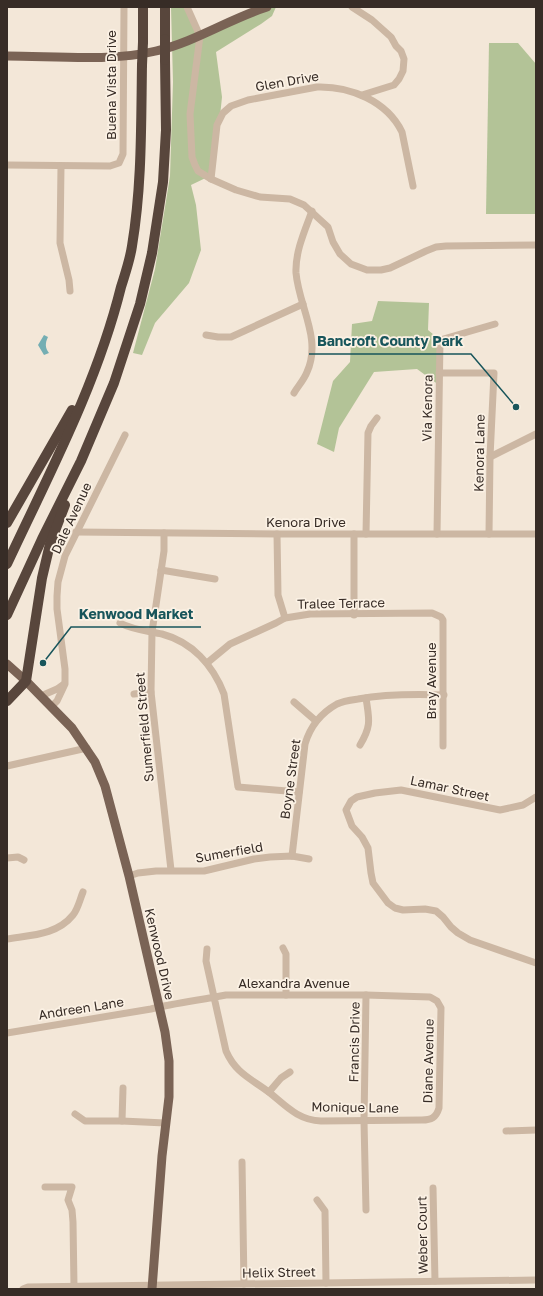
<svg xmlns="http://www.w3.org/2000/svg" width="543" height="1296" viewBox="0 0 543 1296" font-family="'Golos Text',sans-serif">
<rect width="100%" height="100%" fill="#f3e7d8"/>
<g fill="#b3c397">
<polygon points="171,7 188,7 200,36 267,7 276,7 272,16 261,24 216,52 222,97 214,174 191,185 196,205 201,250 189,283 155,323 142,355 133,353 155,269 170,176 173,82"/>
<polygon points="489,43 518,43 536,64 536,214 486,214"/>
<polygon points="378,301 429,303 428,330 440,340 439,385 417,369 374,372 339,428 334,452 317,444 333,381 350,362 352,324 372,321"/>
</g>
<path fill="#74aeb3" d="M 44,335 L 48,337 C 45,343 45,348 49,353 L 44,355 L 38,345 Z"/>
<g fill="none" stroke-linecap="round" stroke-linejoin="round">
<g stroke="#ccb7a3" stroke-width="7">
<polyline points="187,7 200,36 190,114 192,157 195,165 198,171 211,179 236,190 260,197 290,199 304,205 328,227 333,242 340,254 351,264 367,270 381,270 390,268 426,251 436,247 446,246 536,245"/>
<polyline points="352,7 372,20 391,37 396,46 401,51 404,59 403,71 399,79 394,85 362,95"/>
<polyline points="7,165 110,166 119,163 123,154 124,7"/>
<polyline points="61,166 60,243 69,280 70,291"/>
<path d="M 211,179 L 217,125 L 223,113 L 231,106 L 248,100 L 317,87 C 350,86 387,101 402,132 L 413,186"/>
<polyline points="206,335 218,337 231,337 303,304"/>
<polyline points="439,373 494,373 490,457 489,534"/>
<path d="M 294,393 C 298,386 304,380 307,372 C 322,339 299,307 296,273 C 295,252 305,230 312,211"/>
<polyline points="490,457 536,434"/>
<polyline points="76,532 277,534 536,534"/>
<polyline points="164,533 164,551 152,632 151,692 171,870"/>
<polyline points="277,534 278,595 285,618"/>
<polyline points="354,534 354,615"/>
<polyline points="366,534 368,433 371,426 377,418"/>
<polyline points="437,534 440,340 495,324"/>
<polyline points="161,570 215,579"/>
<path d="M 120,623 C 133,630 148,631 162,634 C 192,642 213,665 224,694 L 238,787 L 299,792"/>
<polyline points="207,663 230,644 276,623 285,618 310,614 432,613 441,617 443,620 443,746"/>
<polyline points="134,694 151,692"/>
<polyline points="41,696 57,689 64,684"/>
<polyline points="294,702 316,721"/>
<polyline points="51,707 57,701 65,684 65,669 57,609 57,596 58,582 65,556 125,435"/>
<path d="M 360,745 C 372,725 369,719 366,698"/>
<polyline points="7,766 87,748"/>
<polyline points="536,797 523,805 500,810 401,790 375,793 357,797 351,801 346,810 352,826 362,837 368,848 371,873 373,883 388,903 395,908 403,910 425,909 436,911 443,917 451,927 458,933 470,940 536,963"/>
<path d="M 292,856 L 305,744 C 310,727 321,713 337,704 C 343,701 351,700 358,699 C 386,694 415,694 444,695"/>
<polyline points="7,858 18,857 24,860"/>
<polyline points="129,876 138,873 156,871 204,871 254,859 270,857 292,856 309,859"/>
<path d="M 7,939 C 31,935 57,935 73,915 C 78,909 80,899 83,892"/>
<polyline points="283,948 286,954 286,995"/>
<path d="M 7,1033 L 151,1009 C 175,1003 201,1000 226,995 L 366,995 L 430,997 L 437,1001 L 441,1008 L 439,1108 C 436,1118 431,1120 422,1120 L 321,1121 C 298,1120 286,1106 270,1093 C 252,1079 236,1074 226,1051 L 206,961 L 207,949"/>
<polyline points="269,1092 281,1078 290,1072"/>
<polyline points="75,1114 85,1121 122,1121 165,1123"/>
<polyline points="122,1121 123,1088"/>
<polyline points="506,1131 536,1130"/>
<polyline points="242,1162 244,1284"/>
<polyline points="45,1187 72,1187 68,1200 72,1210 73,1222 74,1286"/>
<polyline points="433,1188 435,1281"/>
<polyline points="317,1200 325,1211 326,1283"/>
<polyline points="366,1210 364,1121 366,995"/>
<polyline points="23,1289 28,1287 536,1280"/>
</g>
<g stroke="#7a6355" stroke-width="9">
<path d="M 7,56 C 53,56 111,62 156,51 C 195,42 229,19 267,7"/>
<polyline points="7,664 26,681 72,728 95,762 105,786 129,876 165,1032 169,1061 169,1097 162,1156 152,1289"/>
</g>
<g stroke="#58463c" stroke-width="10">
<polyline points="143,7 143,42"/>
<polyline points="165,39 165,7"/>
<polyline points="7,523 72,410"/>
<path d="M 7,564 C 49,474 97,384 121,287 C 125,274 130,260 132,246 C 142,186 141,125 142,65"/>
<polyline points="7,615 42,539 81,461 114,383 140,304 152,253 163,182 166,130 165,60"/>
<polyline points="7,701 26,681 42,578 50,544 65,505"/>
</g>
<g stroke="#58463c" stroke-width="10">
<polyline points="165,60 165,39"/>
<polyline points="142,65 143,42"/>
</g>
</g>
<g text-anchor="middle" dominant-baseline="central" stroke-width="3.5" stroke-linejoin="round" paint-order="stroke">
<g font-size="13" fill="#372c26" stroke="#fbf1e4">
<text transform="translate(287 81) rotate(-10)">Glen Drive</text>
<text transform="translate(111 85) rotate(-90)">Buena Vista Drive</text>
<text transform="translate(427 408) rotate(-89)">Via Kenora</text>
<text transform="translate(479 453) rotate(-89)">Kenora Lane</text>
<text transform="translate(71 518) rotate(-65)">Dale Avenue</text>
<text x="306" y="522">Kenora Drive</text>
<text transform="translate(341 603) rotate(-1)">Tralee Terrace</text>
<text transform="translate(431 681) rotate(-90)">Bray Avenue</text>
<text transform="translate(144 727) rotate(-95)">Sumerfield Street</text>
<text transform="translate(290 779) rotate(-82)">Boyne Street</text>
<text transform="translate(450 788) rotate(12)">Lamar Street</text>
<text transform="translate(229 852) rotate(-10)">Sumerfield</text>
<text transform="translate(160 954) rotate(77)">Kenwood Drive</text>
<text x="294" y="983">Alexandra Avenue</text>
<text transform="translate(81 1008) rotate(-9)">Andreen Lane</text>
<text transform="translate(354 1042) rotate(-89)">Francis Drive</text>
<text transform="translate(428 1061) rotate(-89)">Diane Avenue</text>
<text transform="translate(355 1107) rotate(1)">Monique Lane</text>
<text transform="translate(422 1235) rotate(-91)">Weber Court</text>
<text transform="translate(279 1272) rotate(-1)">Helix Street</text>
</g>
</g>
<path fill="none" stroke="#18555b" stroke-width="1.5" d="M516 407L471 354H309M43 663L71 627H201"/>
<g fill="#18555b" stroke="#fbf1e4" stroke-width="1.5">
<circle cx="516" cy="407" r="4"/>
<circle cx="43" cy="663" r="4"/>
</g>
<g font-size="14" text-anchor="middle" font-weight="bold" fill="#18555b" stroke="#fbf1e4" stroke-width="3.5" stroke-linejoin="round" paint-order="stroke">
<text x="390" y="346">Bancroft County Park</text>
<text x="136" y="619">Kenwood Market</text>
</g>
<rect width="543" height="1296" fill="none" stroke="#372c26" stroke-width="16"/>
</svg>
